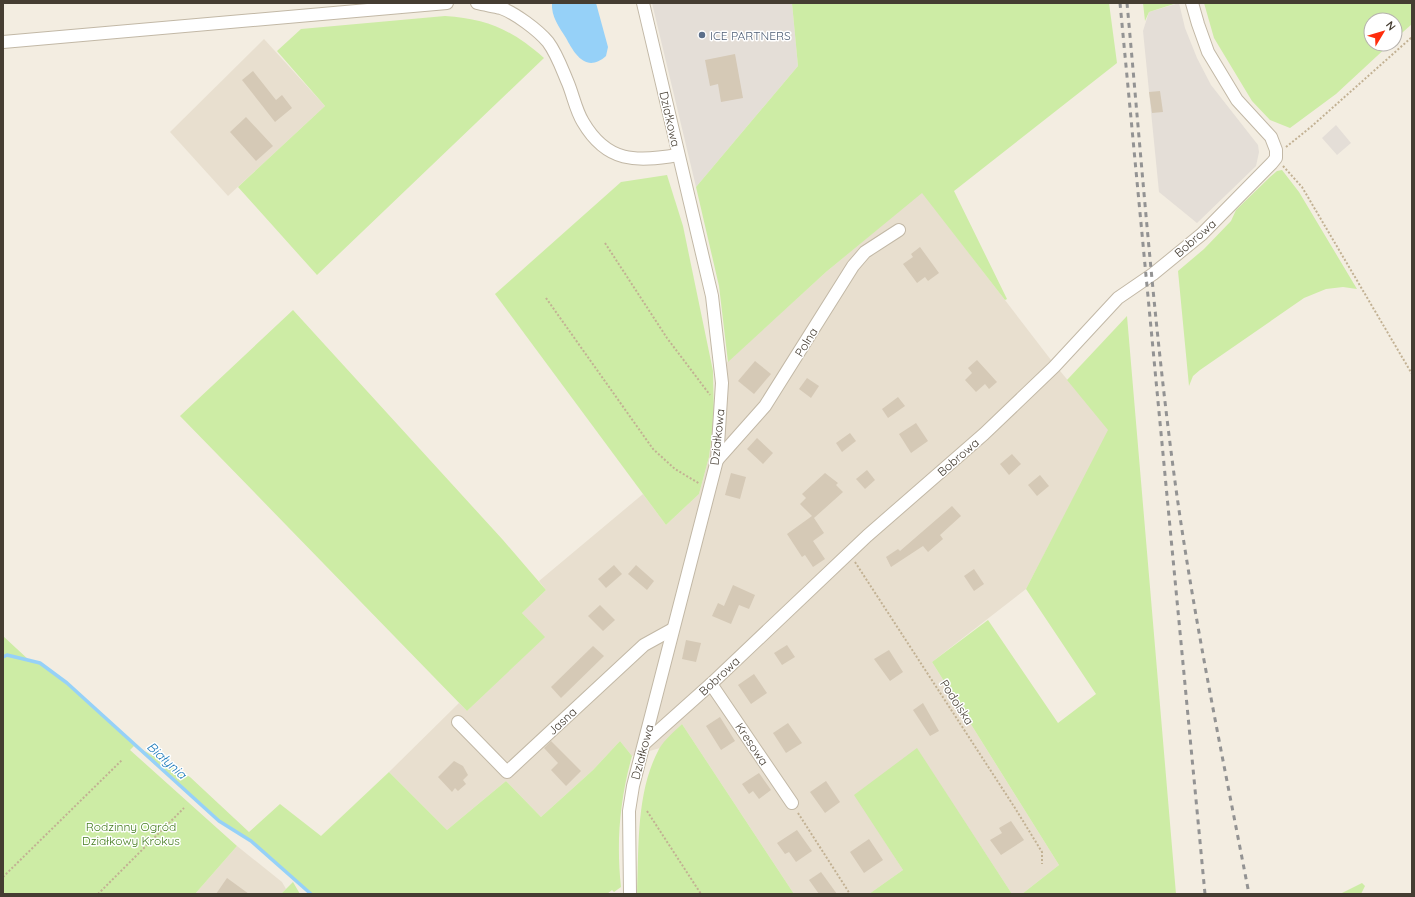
<svg xmlns="http://www.w3.org/2000/svg" width="1415" height="897" viewBox="0 0 1415 897" font-family="Quicksand,sans-serif">
<rect width="100%" height="100%" fill="#f3ede1"/>
<g fill="#e8dfcf">
<polygon points="264,39 325,106 228,196 170,132"/>
<polygon points="922,192 1051,360 1109,430 1026,589 932,662 1059,865 1022,894 1012,894 917,749 855,795 903,870 869,894 794,894 682,724 660,748 632,756 620,741 593,770 541,817 506,781 447,830 389,772 459,703 467,711 544,637 522,613 546,590 539,581 643,494 666,525 699,494 709,457 714,419 715,373 826,272"/>
<polygon points="237,846 282,882 286,889 281,894 195,894"/>
</g>
<g fill="#e4ded7">
<polygon points="652,3 792,3 798,66 696,187"/>
<polygon points="1179,3 1185,28 1197,58 1211,85 1258,145 1259,152 1256,166 1197,223 1159,192 1143,31 1149,12"/>
<polygon points="1336,125 1351,143 1337,155 1322,138"/>
</g>
<g fill="#cdeca5">
<polygon points="792,3 1109,3 1117,63 954,191 1007,299 1005,300 922,193 826,272 728,362 719,286 696,187 798,66"/>
<polygon points="1143,3 1177,3 1149,12 1145,21"/>
<polygon points="1204,3 1412,3 1412,24 1395,39 1395,20 1371,20 1371,44 1390,44 1336,94 1290,128 1270,120 1252,101 1214,38"/>
<path d="M 445,16 C 487,19 511,29 544,58 L 317,275 L 238,187 L 325,106 L 277,51 L 301,29 Z"/>
<polygon points="1282,170 1299,192 1357,289 1343,287 1326,289 1304,298 1200,370 1193,376 1189,386 1178,271 1204,249 1231,221 1236,210 1270,177 1277,171"/>
<polygon points="667,175 683,226 713,371 714,418 709,457 699,494 666,525 495,294 621,182"/>
<polygon points="293,310 503,540 546,590 522,613 545,637 467,711 180,416"/>
<polygon points="1127,316 1176,894 1022,894 1059,865 932,662 988,620 1058,723 1096,694 1026,589 1108,430 1067,380"/>
<path d="M 3,636 L 30,661 L 40,663 L 67,683 L 134,745 L 190,777 L 249,832 L 280,804 L 321,836 L 389,772 L 447,830 L 506,781 L 541,817 L 593,770 L 620,741 L 632,756 C 620,799 616,842 621,887 L 614,892 L 612,890 L 607,894 L 311,894 L 251,841 L 219,821 L 134,746 L 130,750 L 237,846 L 195,894 L 3,894 Z"/>
<path d="M 682,724 L 794,894 L 637,894 C 639,846 636,792 659,749 C 664,740 675,731 682,724 Z"/>
<polygon points="917,748 1012,894 869,894 903,870 854,795"/>
<polygon points="293,882 300,894 281,894"/>
<polygon points="1362,883 1365,886 1361,894 1340,894"/>
</g>
<path fill="#96d1f8" d="M 552,3 L 596,3 L 608,47 L 606,56 C 586,74 574,53 566,38 C 559,27 551,16 552,3 Z"/>
<g fill="none" stroke-linecap="round" stroke-linejoin="round">
<polyline stroke="#96d1f8" stroke-width="3.5" points="3,657 7,655 40,663 67,683 219,821 251,841 311,894"/>
</g>
<g fill="#d5c9b6">
<polygon points="735,54 743,98 721,102 718,84 710,86 705,60"/>
<polygon points="253,71 276,100 282,95 292,108 275,122 242,80"/>
<polygon points="1160,91 1163,112 1152,113 1149,92"/>
<polygon points="246,117 273,146 256,161 230,132"/>
<polygon points="920,247 939,273 928,281 925,277 917,283 903,264 913,257 911,254"/>
<polygon points="977,360 997,382 989,389 985,384 976,392 965,380 972,373 968,368"/>
<polygon points="755,361 771,374 754,394 738,381"/>
<polygon points="807,378 819,386 811,398 799,389"/>
<polygon points="898,397 905,406 888,418 882,409"/>
<polygon points="916,423 928,441 911,453 899,434"/>
<polygon points="850,433 856,441 842,452 836,443"/>
<polygon points="757,438 773,453 763,464 747,449"/>
<polygon points="1012,454 1021,464 1009,475 1000,464"/>
<polygon points="867,470 875,480 865,489 856,479"/>
<polygon points="731,473 746,477 740,499 725,495"/>
<polygon points="825,473 838,483 836,485 843,492 814,518 824,533 813,541 825,559 813,567 805,555 802,557 787,534 812,516 800,504 806,498 802,494"/>
<polygon points="1040,475 1049,486 1037,496 1028,485"/>
<polygon points="952,506 961,516 940,535 943,539 928,552 923,546 891,567 886,557 898,549 900,551"/>
<polygon points="614,565 622,574 606,588 598,579"/>
<polygon points="636,565 654,581 647,590 628,574"/>
<polygon points="974,569 984,584 974,591 964,576"/>
<polygon points="733,585 755,595 749,609 739,605 731,624 712,616 718,603 724,606"/>
<polygon points="600,605 615,620 603,631 588,616"/>
<polygon points="686,640 701,643 696,662 682,659"/>
<polygon points="787,645 795,657 782,665 774,653"/>
<polygon points="593,646 604,656 561,698 551,687"/>
<polygon points="889,650 903,672 890,681 874,659"/>
<polygon points="754,674 767,693 751,704 738,685"/>
<polygon points="923,703 939,731 930,736 913,710"/>
<polygon points="720,717 735,741 721,750 706,726"/>
<polygon points="788,723 802,743 786,753 773,733"/>
<polygon points="551,741 581,771 566,786 551,770 558,763 544,748"/>
<polygon points="454,761 463,766 468,775 463,780 466,784 458,791 455,788 452,792 438,777"/>
<polygon points="759,773 771,790 759,799 753,791 749,794 742,784"/>
<polygon points="826,781 840,802 825,813 810,792"/>
<polygon points="1011,821 1024,840 1001,855 990,840 1002,833 999,828"/>
<polygon points="797,830 812,851 796,862 789,852 785,854 777,843"/>
<polygon points="869,839 883,860 864,873 850,852"/>
<polygon points="821,872 837,894 819,894 809,880"/>
<polygon points="227,878 249,894 216,894"/>
</g>
<g fill="none" stroke-linecap="round" stroke-linejoin="round">
<g stroke="#c2b8a6" stroke-width="14">
<g id="minor">
<path d="M 477,3 C 485,5 493,6 501,8 C 515,13 538,30 548,42 C 557,54 562,69 568,83 C 573,95 576,111 583,122 C 607,163 636,162 678,155"/>
<polyline points="3,42 447,3"/>
<polyline points="717,460 765,406 853,266 865,252 899,230"/>
<polyline points="711,684 792,803"/>
<polyline points="458,722 507,772 644,645 673,629"/>
<polyline points="645,743 711,684 867,536 984,434 1054,367 1118,298 1153,274 1202,234 1272,163 1276,158 1276,150 1271,137 1237,100 1208,52 1198,24 1192,3"/>
<polyline points="630,894 629,811 633,786 717,460 722,383 712,296 643,3"/>
</g>
</g>
<g stroke="#c2b193" stroke-width="2" stroke-dasharray="2 2" stroke-linecap="butt">
<polyline points="1286,147 1312,126 1412,37"/>
<polyline points="1283,166 1302,187 1412,374"/>
<polyline points="605,243 667,338 710,395"/>
<polyline points="546,298 653,449 675,469 700,484"/>
<polyline points="855,562 1015,808 1042,852 1042,864"/>
<polyline points="647,811 701,894"/>
<polyline points="798,813 850,894"/>
<polyline points="3,877 122,760"/>
<polyline points="98,894 184,808"/>
</g>
<use href="#minor" stroke="#fff" stroke-width="12"/>
<g stroke="#939393" stroke-width="3" stroke-dasharray="5 5" stroke-linecap="butt">
<polyline points="1120,3 1205,894"/>
<path d="M 1127,3 C 1142,165 1154,328 1176,489 C 1195,625 1223,759 1249,894"/>
</g>
</g>
<circle fill="#5c6f8a" stroke="#fff" stroke-width="1.5" cx="702" cy="35" r="4"/>
<g text-anchor="middle" dominant-baseline="central" stroke-width="3" stroke-linejoin="round" paint-order="stroke">
<g font-size="12" fill="#4e5e75" stroke="#fff" text-anchor="start">
<text x="710" y="35">ICE PARTNERS</text>
</g>
<g font-size="12" fill="#453d32" stroke="#fff">
<text transform="translate(670 119) rotate(77)">Działkowa</text>
<text transform="translate(1195 238) rotate(-41)">Bobrowa</text>
<text transform="translate(806 342) rotate(-58)">Polna</text>
<text transform="translate(717 437) rotate(-84)">Działkowa</text>
<text transform="translate(958 457) rotate(-41)">Bobrowa</text>
<text transform="translate(719 676) rotate(-43)">Bobrowa</text>
<text transform="translate(957 702) rotate(57)">Podolska</text>
<text transform="translate(562 721) rotate(-43)">Jasna</text>
<text transform="translate(752 744) rotate(56)">Kresowa</text>
<text transform="translate(642 752) rotate(-75)">Działkowa</text>
</g>
<g font-size="12" fill="#447c1f" stroke="#fff">
<text x="131" y="826">Rodzinny Ogród<tspan x="131" dy="14">Działkowy Krokus</tspan></text>
</g>
<g font-size="13" font-style="italic" fill="#207cbb" stroke="#fff">
<text transform="translate(167 760) rotate(42)">Białynia</text>
</g>
</g>
<rect width="1415" height="897" fill="none" stroke="#453d32" stroke-width="8"/>
<g transform="translate(1383 32) rotate(52)"><circle r="19" fill="#ffffff" stroke="#b5b1ad"/>
<path d="M0-3L7 15L0 10L-7 15Z" fill="#ff2d0c"/>
<text y="-6" font-size="11" font-weight="bold" text-anchor="middle" fill="#453d32">N</text>
</g>
</svg>
